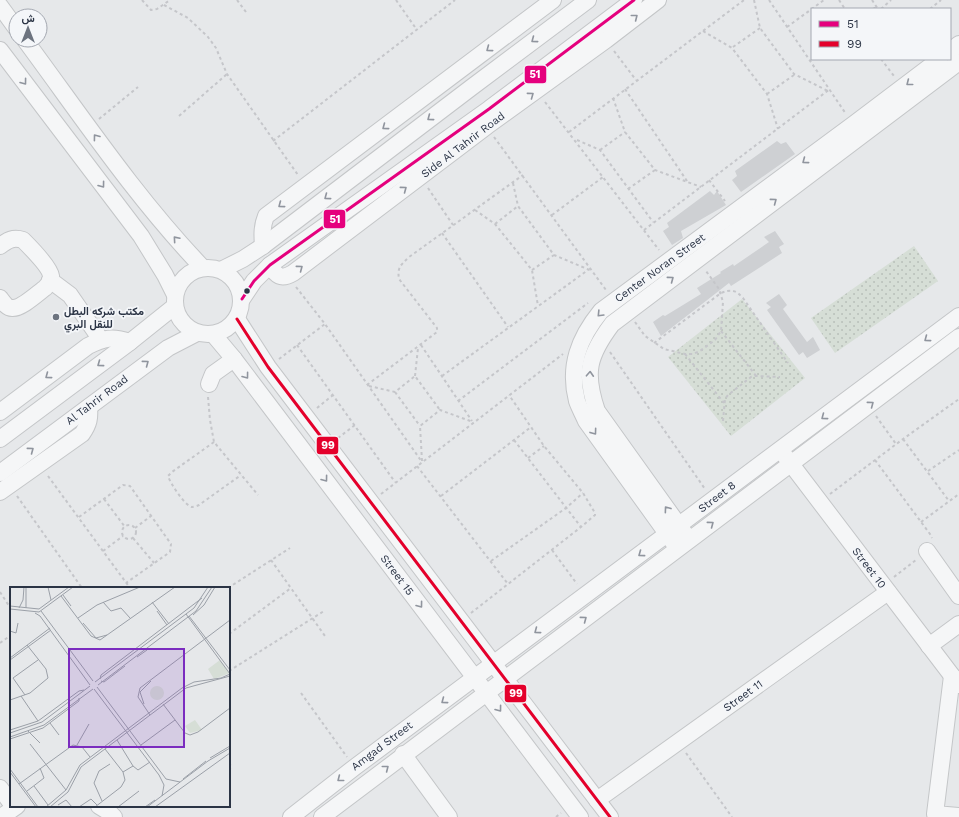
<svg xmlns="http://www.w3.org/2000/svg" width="959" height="817" viewBox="0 0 959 817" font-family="'Work Sans',Vazirmatn,sans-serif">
<defs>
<pattern id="grass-dots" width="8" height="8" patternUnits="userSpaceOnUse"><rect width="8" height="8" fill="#d6ded6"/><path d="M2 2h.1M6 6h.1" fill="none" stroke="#b8bfb9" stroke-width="1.8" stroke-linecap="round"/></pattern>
</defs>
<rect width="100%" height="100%" fill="#e6e8ea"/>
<g fill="url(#grass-dots)">
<polygon points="914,246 938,281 835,353 811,318"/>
<polygon points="742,299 805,378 731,436 668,357"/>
</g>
<g fill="#ced0d3">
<polygon points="777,141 781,144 786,142 795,154 741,192 732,180 737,176 735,171"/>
<polygon points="710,191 714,195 717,191 726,205 681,231 683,238 672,245 663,231 669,227 667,223"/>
<polygon points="775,231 784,244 779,247 782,253 731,286 729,283 661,336 653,322 663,315 665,316 701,294 697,288 721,273 720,272 733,264 734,266 769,242 764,237"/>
<polygon points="779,294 787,305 783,309 807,342 813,337 820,350 807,358 803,352 799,355 767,310 771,307 766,303"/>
</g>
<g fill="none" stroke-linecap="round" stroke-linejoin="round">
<g stroke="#c4c6c8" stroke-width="18">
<g id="minor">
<polyline points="0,6 16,28"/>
<path d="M 25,40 C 82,117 136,198 203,268"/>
<polyline points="0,50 141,236 165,275 175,295"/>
<polyline points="950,51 959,44"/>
<path d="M 0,246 C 8,240 13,237 23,240 C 30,247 50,267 51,276 C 51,281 48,285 45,288 C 38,293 21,309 12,308 C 7,308 3,302 0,298"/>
<path d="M 263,246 C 262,234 262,226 266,216 L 553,0"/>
<path d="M 270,265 C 276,276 281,280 293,273 L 487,126 L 606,40 L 658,0"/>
<circle cx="208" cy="301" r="33"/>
<polyline points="221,270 243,259 263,246 472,87 588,0"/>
<polyline points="50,280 70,295 101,340"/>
<polyline points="242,299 254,281 270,265 489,109 634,0"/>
<polyline points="237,319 268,367 610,817"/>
<polyline points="213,334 234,359 580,817"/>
<polyline points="209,384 213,374 234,359"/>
<path d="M 0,412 L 88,346 C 104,338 112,336 130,342"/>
<polyline points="0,439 130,342 175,306"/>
<polyline points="785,456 959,685"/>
<polyline points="0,473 168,348 197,333"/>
<path d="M 0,492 L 82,434 C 89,424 90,418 89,407"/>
<path d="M 685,534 L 597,411 C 584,373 588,356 612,324 L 959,62"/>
<path d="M 673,542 L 586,421 C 583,414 579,407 577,401 C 568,366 579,338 601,311 L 854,124 L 940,59"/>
<polyline points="927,551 959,596"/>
<polyline points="929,646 959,624"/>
<polyline points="952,676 935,814 959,816"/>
<polyline points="403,754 449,817"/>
<polyline points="0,788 11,803"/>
<polyline points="597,800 888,592"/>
<polyline points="99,806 109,812 114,817"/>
<polyline points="1,817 17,806"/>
<polyline points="291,817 355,767 959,316"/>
<polyline points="322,817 959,337"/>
</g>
</g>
<g stroke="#c5c6ca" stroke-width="2" stroke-dasharray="3 3" stroke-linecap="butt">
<polyline points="142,0 151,10 157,9 170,0"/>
<polyline points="237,0 246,12"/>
<polyline points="396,0 417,30"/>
<polyline points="754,0 760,28 794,74 828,91"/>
<polyline points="769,0 846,114"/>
<polyline points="839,0 845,9"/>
<polyline points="872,0 878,9"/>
<polyline points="164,5 188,18 208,37 216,48 227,74 298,175"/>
<polyline points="873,9 877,7"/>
<polyline points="881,9 891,0"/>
<polyline points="930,9 941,0"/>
<polyline points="787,27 824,0"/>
<polyline points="703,31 732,48 767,94 778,129"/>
<polyline points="733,47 760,28"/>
<polyline points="614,51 636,80"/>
<polyline points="881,59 894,76"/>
<polyline points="625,89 687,181"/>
<polyline points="767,94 794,75"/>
<polyline points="613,98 625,132 655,170 701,187"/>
<polyline points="545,102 659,250"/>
<polyline points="179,116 227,74"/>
<polyline points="99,119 138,87"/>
<polyline points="569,132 744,0"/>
<polyline points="494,137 606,290"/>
<polyline points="577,140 600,150 653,222"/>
<polyline points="273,141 455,0"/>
<polyline points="600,150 625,132"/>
<polyline points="709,180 725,201"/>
<polyline points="513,183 518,206 554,255 592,271"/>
<polyline points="428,188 453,225"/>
<polyline points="628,189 655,170"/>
<polyline points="475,210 495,224 532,270 538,306"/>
<polyline points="552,215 603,177"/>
<polyline points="495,224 518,206"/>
<polyline points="644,230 830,89"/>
<polyline points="442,233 508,327"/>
<polyline points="532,270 554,255"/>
<polyline points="296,287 325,324 422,462"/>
<polyline points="635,322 645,336 664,349 685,354 693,354 700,351 715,340 721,331 723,302 719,289 706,271"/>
<polyline points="721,331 757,377"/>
<path d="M 654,343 L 721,293 C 731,289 736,290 743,298 L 788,363"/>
<polyline points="297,345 395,482"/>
<polyline points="421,345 472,421"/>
<polyline points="610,352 705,489"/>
<polyline points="685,354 724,403"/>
<polyline points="279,359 325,324"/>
<polyline points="415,376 418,348"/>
<polyline points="442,376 588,270"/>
<path d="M 367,385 L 437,332 L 437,328 L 399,279 C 397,267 401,265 409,257 L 523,175"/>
<polyline points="369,386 395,392 415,376 440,410"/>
<polyline points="395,392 420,426"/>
<polyline points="208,397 210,420 214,442 258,495"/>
<polyline points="458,401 588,303"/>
<polyline points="317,408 333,395"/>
<polyline points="876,416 896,444"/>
<polyline points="723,421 725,399 728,395 751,377 755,376 780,377"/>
<polyline points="338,438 355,425"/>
<polyline points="903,439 949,501"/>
<polyline points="514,440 581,527"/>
<path d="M 214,442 L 172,472 L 168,476 C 170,483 185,506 192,507 C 194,507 197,506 199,505 L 241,475"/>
<polyline points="528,458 544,446"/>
<polyline points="875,460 930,534 932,538"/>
<polyline points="422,461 420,426 440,410 473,422"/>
<polyline points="417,466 508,584"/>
<polyline points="928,471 959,450"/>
<polyline points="48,476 130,588"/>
<polyline points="381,494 563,354"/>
<polyline points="830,494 903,439 959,399"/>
<polyline points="17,496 82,588"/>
<polyline points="441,496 531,427"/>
<polyline points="104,499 125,527"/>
<polyline points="79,517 123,485 130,486 171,544 170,552 126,583"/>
<polyline points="921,522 959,494"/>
<circle cx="129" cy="532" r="7"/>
<polyline points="135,528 151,516"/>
<polyline points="133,538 154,563"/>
<polyline points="552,550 577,584"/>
<polyline points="103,551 123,536"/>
<polyline points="271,560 325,636"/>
<polyline points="491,561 566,508 583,493"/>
<polyline points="894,577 916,560"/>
<polyline points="228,588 290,548"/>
<polyline points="0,592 11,609"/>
<polyline points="471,613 581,527 595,515 595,513 583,493 544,446 509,395"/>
<polyline points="229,634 291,588"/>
<polyline points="0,643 11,635"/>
<polyline points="229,671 324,611"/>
<polyline points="301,693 347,757"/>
<polyline points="686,753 732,817"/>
<polyline points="229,763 231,766 229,773"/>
<polyline points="556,817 561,813"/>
</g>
<use href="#minor" stroke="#f5f6f7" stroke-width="16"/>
<g stroke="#f4f6f9" stroke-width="6">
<polyline id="bus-1" points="242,299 254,281 270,265 489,109 634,0"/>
</g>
<g stroke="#f4f6f9" stroke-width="6">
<polyline id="bus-2" points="237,319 268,367 610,817"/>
</g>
<use href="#bus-1" stroke="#e5007d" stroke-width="3"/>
<use href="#bus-2" stroke="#e4002b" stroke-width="3"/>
</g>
<defs><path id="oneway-chevron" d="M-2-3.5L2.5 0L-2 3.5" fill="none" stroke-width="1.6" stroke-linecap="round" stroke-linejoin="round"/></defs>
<g stroke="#90959e">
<use href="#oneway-chevron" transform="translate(635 17) rotate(-38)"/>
<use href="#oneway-chevron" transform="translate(534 40) rotate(143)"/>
<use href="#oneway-chevron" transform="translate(489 49) rotate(143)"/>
<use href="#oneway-chevron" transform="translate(24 82) rotate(53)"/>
<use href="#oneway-chevron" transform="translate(909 83) rotate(142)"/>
<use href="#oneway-chevron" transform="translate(531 95) rotate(-36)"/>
<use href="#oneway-chevron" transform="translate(430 118) rotate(143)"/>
<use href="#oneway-chevron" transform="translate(385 127) rotate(143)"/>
<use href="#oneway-chevron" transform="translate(96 137) rotate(-127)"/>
<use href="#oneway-chevron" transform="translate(805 161) rotate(143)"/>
<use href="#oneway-chevron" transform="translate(102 185) rotate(53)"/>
<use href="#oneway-chevron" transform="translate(404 189) rotate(-37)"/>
<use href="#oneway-chevron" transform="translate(327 197) rotate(143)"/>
<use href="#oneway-chevron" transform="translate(774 201) rotate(-37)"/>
<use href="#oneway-chevron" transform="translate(281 205) rotate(143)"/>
<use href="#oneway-chevron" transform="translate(176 239) rotate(-131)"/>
<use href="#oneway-chevron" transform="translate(300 268) rotate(-37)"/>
<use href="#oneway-chevron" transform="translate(671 279) rotate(-37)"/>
<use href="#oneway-chevron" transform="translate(600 314) rotate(134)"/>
<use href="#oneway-chevron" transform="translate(927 339) rotate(143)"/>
<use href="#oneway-chevron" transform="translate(146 363) rotate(-37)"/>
<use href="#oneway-chevron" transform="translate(100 364) rotate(144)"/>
<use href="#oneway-chevron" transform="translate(590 374) rotate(-87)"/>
<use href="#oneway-chevron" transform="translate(48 376) rotate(143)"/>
<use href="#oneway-chevron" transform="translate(246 376) rotate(53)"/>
<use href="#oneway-chevron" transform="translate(871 404) rotate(-37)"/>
<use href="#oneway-chevron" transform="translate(824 417) rotate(143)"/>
<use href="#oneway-chevron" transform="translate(594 432) rotate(54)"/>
<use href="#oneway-chevron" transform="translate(31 450) rotate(-37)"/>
<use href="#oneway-chevron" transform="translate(325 479) rotate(53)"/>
<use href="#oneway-chevron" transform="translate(667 509) rotate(-126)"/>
<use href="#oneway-chevron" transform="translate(711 524) rotate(-37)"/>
<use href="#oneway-chevron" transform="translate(641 554) rotate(144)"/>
<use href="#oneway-chevron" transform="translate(420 605) rotate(53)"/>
<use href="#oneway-chevron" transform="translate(584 619) rotate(-37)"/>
<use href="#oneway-chevron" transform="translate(537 631) rotate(143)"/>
<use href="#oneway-chevron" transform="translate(444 701) rotate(143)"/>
<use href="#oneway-chevron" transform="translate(499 709) rotate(53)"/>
<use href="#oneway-chevron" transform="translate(386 768) rotate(-38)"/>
<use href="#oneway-chevron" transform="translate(340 779) rotate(142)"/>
</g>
<circle fill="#2b3445" stroke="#f4f6f9" stroke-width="1.5" cx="247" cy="291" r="3.5"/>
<circle fill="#6c737f" stroke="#f4f6f9" stroke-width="1.5" cx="56" cy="317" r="4"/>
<g text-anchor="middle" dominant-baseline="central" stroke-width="3.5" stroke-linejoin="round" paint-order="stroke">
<g font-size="11" fill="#2b3445" stroke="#f4f6f9">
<text transform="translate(463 145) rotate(-37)">Side Al Tahrir Road</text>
<text transform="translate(660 268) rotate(-36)">Center Noran Street</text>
<text transform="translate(97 400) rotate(-37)">Al Tahrir Road</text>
<text transform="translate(717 497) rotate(-37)">Street 8</text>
<text transform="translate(869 568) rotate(53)">Street 10</text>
<text transform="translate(397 575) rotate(53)">Street 15</text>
<text transform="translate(743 696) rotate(-36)">Street 11</text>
<text transform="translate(382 746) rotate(-37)">Amgad Street</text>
</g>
<g font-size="11" font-weight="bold" fill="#2b3445" stroke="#f4f6f9" text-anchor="start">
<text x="64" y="311">مكتب شركه البطل<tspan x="64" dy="13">للنقل البري</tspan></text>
</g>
</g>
<g transform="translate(10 587)">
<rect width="220" height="220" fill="#e6e8ea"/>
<path d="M 210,73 L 220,86 L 204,92 L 198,82 ZM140 106a7 7 0 1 1 14 0a7 7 0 1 1-14 0ZM 185,133 L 192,143 L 180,146 L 175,139 Z" fill="#d6ded6"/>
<path fill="none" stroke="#9ba0a8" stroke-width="1" d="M 38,0 L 41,13M 53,8 L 61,19M 51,9 L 81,49 L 90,53 L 165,0M 93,15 L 101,24 L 111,21 L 120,31M 142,15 L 159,37M 0,19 L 29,22 L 59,0M 9,21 L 13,13 L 14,0M 16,21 L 16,0M 0,22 L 29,25 L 63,0M 31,24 L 83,94M 147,24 L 157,38M 25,26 L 30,29 L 80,98M 183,28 L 194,18 L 205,0M 179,29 L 220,83M 68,31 L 87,18 L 130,0M 73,36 L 86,51 L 97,48M 0,44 L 6,46 L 8,36M 127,70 L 137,63M 0,71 L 40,41M 0,73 L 41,43M 90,92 L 91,88 L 192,11M 91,94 L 94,95 L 115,79M 85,95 L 184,21 L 198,0M 88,98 L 186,24 L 202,0M 87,100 L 156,192 L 170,195M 84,102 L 149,188 L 154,198 L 152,209M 15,108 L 3,91 L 28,73M 11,109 L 28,134M 0,113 L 20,106 L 38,91 L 36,82 L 17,58M 134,117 L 130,105 L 141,94M 153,117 L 175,146 L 180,148 L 188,145 L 220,121M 140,128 L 128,110 L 130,101 L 220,33M 40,136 L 49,148M 0,143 L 28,134 L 69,104 L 74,103M 18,144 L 30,156M 0,146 L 32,135 L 80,99M 0,150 L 34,138 L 83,102M 0,152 L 33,141 L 69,114 L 69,111M 107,153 L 123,179M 20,157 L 56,203M 67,158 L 79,137M 131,158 L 165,133M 200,171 L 220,159M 0,182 L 28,220M 0,185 L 26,220M 113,185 L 123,179 L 128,183 L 140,175M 173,192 L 196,174M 9,197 L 63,158 L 72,160 L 80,170M 24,199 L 38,218M 17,204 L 34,191 L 30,181M 92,214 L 84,196 L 89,184 L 100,177M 48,218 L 56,213 L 62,220M 36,220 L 56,203 L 70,178 L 172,101 L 184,95 L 211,91 L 220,87 L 176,27M 40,220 L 58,205 L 71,180 L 176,101 L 220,89M 69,220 L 81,212 L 87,218M 85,220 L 111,200 L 115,193 L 113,185 L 95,162M 108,220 L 129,204M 135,220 L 145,213M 137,220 L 198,174 L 220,161M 145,220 L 220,166"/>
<path fill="#7b2cbf" fill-opacity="0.15" stroke="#7b2cbf" stroke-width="2" d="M 59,62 L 174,62 L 174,160 L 59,160 Z"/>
<rect width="220" height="220" fill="none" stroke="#2b3445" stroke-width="2"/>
</g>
<g stroke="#f4f6f9" stroke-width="1.5">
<rect x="524" y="65" width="23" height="19" rx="4" fill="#e5007d"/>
<rect x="323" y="209" width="23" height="20" rx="4" fill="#e5007d"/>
<rect x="316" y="436" width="23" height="19" rx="4" fill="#e4002b"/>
<rect x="504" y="684" width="23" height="19" rx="4" fill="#e4002b"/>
</g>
<g font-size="11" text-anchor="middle" font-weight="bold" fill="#fff">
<text x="535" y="78">51</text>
<text x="335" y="223">51</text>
<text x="328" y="449">99</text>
<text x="516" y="697">99</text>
</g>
<rect x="811" y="8" width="140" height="52" fill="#f4f6f9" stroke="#a4a8b1"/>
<rect x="819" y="21" width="20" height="6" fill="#e5007d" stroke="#a4a8b1"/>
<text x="847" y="28" font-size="12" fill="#2b3445">51</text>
<rect x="819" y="41" width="20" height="6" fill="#e4002b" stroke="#a4a8b1"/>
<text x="847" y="48" font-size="12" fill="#2b3445">99</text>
<g transform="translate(28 28)"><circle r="19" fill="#f4f6f9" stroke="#a4a8b1"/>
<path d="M0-3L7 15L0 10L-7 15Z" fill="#6c737f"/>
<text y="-6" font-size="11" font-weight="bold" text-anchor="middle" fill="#2b3445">ش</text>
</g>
</svg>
